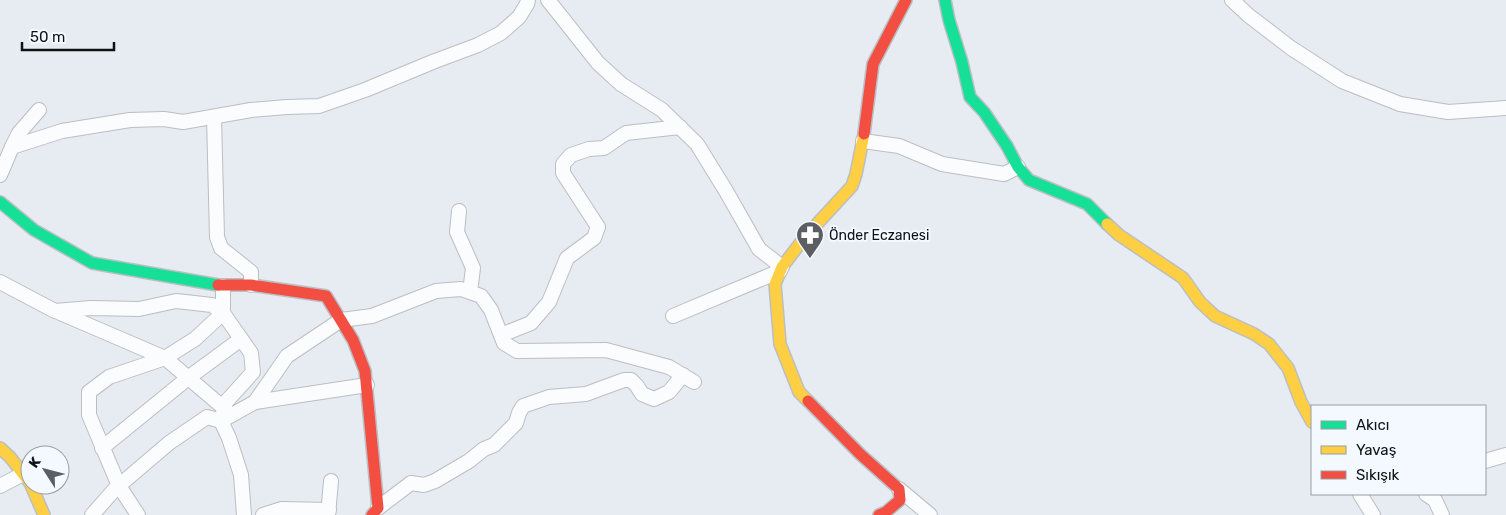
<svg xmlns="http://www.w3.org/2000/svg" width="1506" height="515" viewBox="0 0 1506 515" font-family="Rubik,sans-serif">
<rect width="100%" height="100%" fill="#e7ecf2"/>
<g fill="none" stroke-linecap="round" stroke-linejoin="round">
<g stroke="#bbbec3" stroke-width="16">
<g id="street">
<polyline points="548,0 598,63 621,84 662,110 697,144 726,191 759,249 782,267"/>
<polyline points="1232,0 1248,15 1291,48 1342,81 1400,104 1448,112 1506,108"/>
<polyline points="214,117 217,237 221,248 251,272 251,285"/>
<polyline points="863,141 899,146 942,164 1004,174 1018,167"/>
<polyline points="12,147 62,131 130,120 164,119 183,122 251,110 287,107 319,106 365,90 435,61 478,45 501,33 519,17 527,4 528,0"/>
<polyline points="0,175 12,147 19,133 39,110"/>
<polyline points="459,211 457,232 473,268 470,292"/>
<polyline points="0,282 55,311 91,308 139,309 176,301 212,305 223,313 251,353 253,372 226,402 221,421 255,402 367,385"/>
<polyline points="58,312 165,358 225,409"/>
<polyline points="673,316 780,271"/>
<polyline points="501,335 531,323 549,302 567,258 594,238 598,227 563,173 563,164 571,155 589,149 604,148 626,133 680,127"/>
<polyline points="255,402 287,356 341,320 372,316 436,291 461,289 481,296 491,310 504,343 517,351 606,350 669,367 694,382"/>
<polyline points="102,448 188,378 241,339"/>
<polyline points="1485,461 1506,455"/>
<polyline points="0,486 23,474"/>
<polyline points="899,489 930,515"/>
<polyline points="1360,494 1373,515"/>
<polyline points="1426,494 1435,500 1442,515"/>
<polyline points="378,508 411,483 424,485 435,481 469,461 484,449 494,445 516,423 519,413 523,406 549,397 586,394 624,380 631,380 637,386 642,394 654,399 669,392 683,375"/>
<polyline points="92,515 115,489 169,443 207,417 221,421 229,438 241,475 244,515"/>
<polyline points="138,515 119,486 89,415 89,392 109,377 165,358 195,339 223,313 223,286"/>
<polyline points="263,515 282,509 329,510"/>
<polyline points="328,515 331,481"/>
</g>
</g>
<g stroke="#bbbec3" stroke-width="14">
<g id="fast">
<polyline points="945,0 949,20 962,62 970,97 984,112 1007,146 1018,167 1029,180 1087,204 1107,224"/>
<polyline points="0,202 34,230 92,263 218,285"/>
</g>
</g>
<g stroke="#bbbec3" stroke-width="14">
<g id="slow">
<polyline points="1107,224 1119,235 1183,278 1200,302 1215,316 1254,334 1269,344 1288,368 1301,402 1312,422"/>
<polyline points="808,401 799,392 780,344 775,284 782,267 805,237 852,186 856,174 864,134"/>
<polyline points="0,448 10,457 30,483"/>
<polyline points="31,485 44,515"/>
</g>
</g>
<g stroke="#bbbec3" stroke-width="14">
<g id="jam">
<polyline points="864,134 873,64 906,0"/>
<polyline points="218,285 251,285 326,296 353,340 365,371 378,508 372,515"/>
<polyline points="808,401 860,454 899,489 900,500 886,512 879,515"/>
</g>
</g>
<use href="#street" stroke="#fbfcfd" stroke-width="14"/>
<use href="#fast" stroke="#16e098" stroke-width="11"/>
<use href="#slow" stroke="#ffcf43" stroke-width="11"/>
<use href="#jam" stroke="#f24e42" stroke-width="11"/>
</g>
<defs>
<g id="pharmacy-pin" transform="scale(1.4375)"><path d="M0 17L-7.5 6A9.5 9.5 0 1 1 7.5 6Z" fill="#5b5e62" stroke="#f4f9ff"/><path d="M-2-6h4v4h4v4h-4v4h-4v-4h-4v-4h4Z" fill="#fff"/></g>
</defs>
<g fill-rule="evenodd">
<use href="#pharmacy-pin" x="810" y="235"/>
</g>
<g text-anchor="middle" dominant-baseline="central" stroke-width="4" stroke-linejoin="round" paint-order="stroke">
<g font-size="14" fill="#0f1215" stroke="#f4f9ff" text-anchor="start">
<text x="829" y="235">Önder Eczanesi</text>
</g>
</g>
<rect x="1311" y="405" width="175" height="90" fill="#f4f9ff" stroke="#989da1"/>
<rect x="1321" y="421" width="25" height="8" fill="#16e098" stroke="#989da1"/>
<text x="1356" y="430" font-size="15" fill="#0f1215">Akıcı</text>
<rect x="1321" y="446" width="25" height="8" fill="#ffcf43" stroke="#989da1"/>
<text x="1356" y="455" font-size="15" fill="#0f1215">Yavaş</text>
<rect x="1321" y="471" width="25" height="8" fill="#f24e42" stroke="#989da1"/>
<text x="1356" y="480" font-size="15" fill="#0f1215">Sıkışık</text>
<g transform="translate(45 470) rotate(306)"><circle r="24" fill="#f4f9ff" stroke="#989da1"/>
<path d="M0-4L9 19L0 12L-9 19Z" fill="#5b5e62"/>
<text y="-8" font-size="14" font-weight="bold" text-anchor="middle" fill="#0f1215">K</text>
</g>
<path d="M22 42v8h92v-8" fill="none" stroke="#0f1215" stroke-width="2.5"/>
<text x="30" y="42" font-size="15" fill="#0f1215" stroke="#f4f9ff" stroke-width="4" paint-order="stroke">50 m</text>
</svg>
